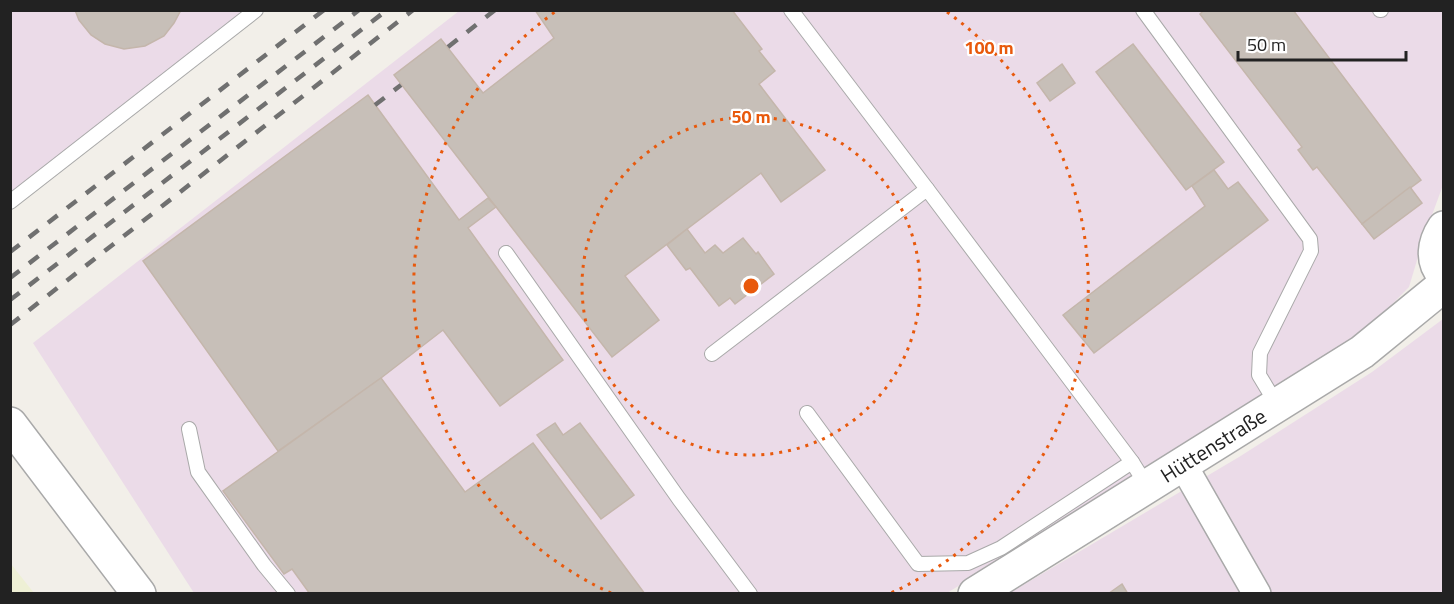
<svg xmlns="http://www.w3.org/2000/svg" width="1454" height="604" viewBox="0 0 1454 604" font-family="'Titillium Web',sans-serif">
<rect width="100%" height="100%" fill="#f2efe9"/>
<g fill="#ebdbe8">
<polygon points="11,11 251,11 11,193"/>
<polygon points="459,11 1443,11 1443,185 1424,237 1409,287 1355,342 947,593 194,593 33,343"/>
<polygon points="1443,319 1443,593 1008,594 1239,457 1372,372"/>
</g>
<polygon fill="#eef0d5" points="11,564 34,593 11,593"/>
<g fill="#c7bfb8" stroke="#c4b6ab" stroke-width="1.5">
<polygon points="181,10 174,23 164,36 145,46 124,49 105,44 91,35 79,20 75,10"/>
<polygon points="535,10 732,10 762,49 759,51 775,71 759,84 825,170 781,202 761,173 625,276 659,320 612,357 394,75 441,39 483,93 554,38"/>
<polygon points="1204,10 1293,10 1421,180 1362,224 1317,167 1313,170 1298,150 1302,147 1200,14"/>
<polygon points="1133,44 1224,162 1186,190 1096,72"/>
<polygon points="1062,64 1075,83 1050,101 1037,83"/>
<polygon points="368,95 459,220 488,198 496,207 468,228 563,360 500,406 443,330 381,378 278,451 143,261"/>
<polygon points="1214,170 1228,189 1238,182 1268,220 1094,353 1063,315 1205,206 1192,186"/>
<polygon points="1410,187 1422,203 1374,239 1362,224"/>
<polygon points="687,229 705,253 715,245 723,253 743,238 756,254 758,252 774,274 735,304 730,298 719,306 690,268 686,270 667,245"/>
<polygon points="381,378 465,492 533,443 645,594 310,594 292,569 284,574 223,491"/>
<polygon points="555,423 563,435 580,423 634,495 601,519 537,435"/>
<polygon points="1122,584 1128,594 1108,594"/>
</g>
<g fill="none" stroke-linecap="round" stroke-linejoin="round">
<g stroke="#a9a9a9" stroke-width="16">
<g id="service">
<polyline points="791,10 927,189"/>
<polyline points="1143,10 1310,239 1311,251 1260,353 1259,375 1277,405"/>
<polyline points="1380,10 1381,10"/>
<polyline points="10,202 256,10"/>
<polyline points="506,253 679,499 750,594"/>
<polyline points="712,354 927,189 1132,462 1147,486"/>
<polyline points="807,413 918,564 968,563 1001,548 1132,462"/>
<polyline points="189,429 198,472 264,565 288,594"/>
</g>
</g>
<g stroke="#a9a9a9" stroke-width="30">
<polyline id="minor" points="1182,463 1257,594"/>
</g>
<g stroke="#a9a9a9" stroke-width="36">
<g id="tertiary">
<path d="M 1444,228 C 1434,243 1431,261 1444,275"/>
<polyline points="10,424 139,594"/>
<polyline points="975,594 1362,352 1444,285"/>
</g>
</g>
<use href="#service" stroke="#fff" stroke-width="14"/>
<use href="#minor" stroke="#fff" stroke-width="27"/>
<use href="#tertiary" stroke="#fff" stroke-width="33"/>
<g stroke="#707070" stroke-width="4.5" stroke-dasharray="12 12" stroke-linecap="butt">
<polyline points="448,47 495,10"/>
<polyline points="375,105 401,85"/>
<polyline points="10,252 324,10"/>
<polyline points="10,278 359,10"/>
<polyline points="10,300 387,10"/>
<polyline points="10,325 413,10"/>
</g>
</g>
<g fill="none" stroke="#e8590c" stroke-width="3" stroke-dasharray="3 6">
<circle cx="751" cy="286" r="169"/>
<path d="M611 593A337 337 0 0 1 555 12M947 12A337 337 0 0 1 891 593"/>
</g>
<g text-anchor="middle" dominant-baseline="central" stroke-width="4.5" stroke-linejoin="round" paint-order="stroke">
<g font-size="21" fill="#222" stroke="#fff">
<text transform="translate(1213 445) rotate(-32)">Hüttenstraße</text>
</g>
</g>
<circle cx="751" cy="286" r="9" fill="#e8590c" stroke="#fff" stroke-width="3"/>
<g font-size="18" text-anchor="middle" font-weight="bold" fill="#e8590c" stroke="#fff" stroke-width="4.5" stroke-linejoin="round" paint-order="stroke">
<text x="989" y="54">100 m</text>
<text x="751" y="123">50 m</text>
</g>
<rect width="1454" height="604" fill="none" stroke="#222222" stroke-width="24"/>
<path d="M1238 51v9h168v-9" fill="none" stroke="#222222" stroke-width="3"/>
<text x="1247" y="51" font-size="18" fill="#222222" stroke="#ffffff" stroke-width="4.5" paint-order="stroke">50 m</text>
</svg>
